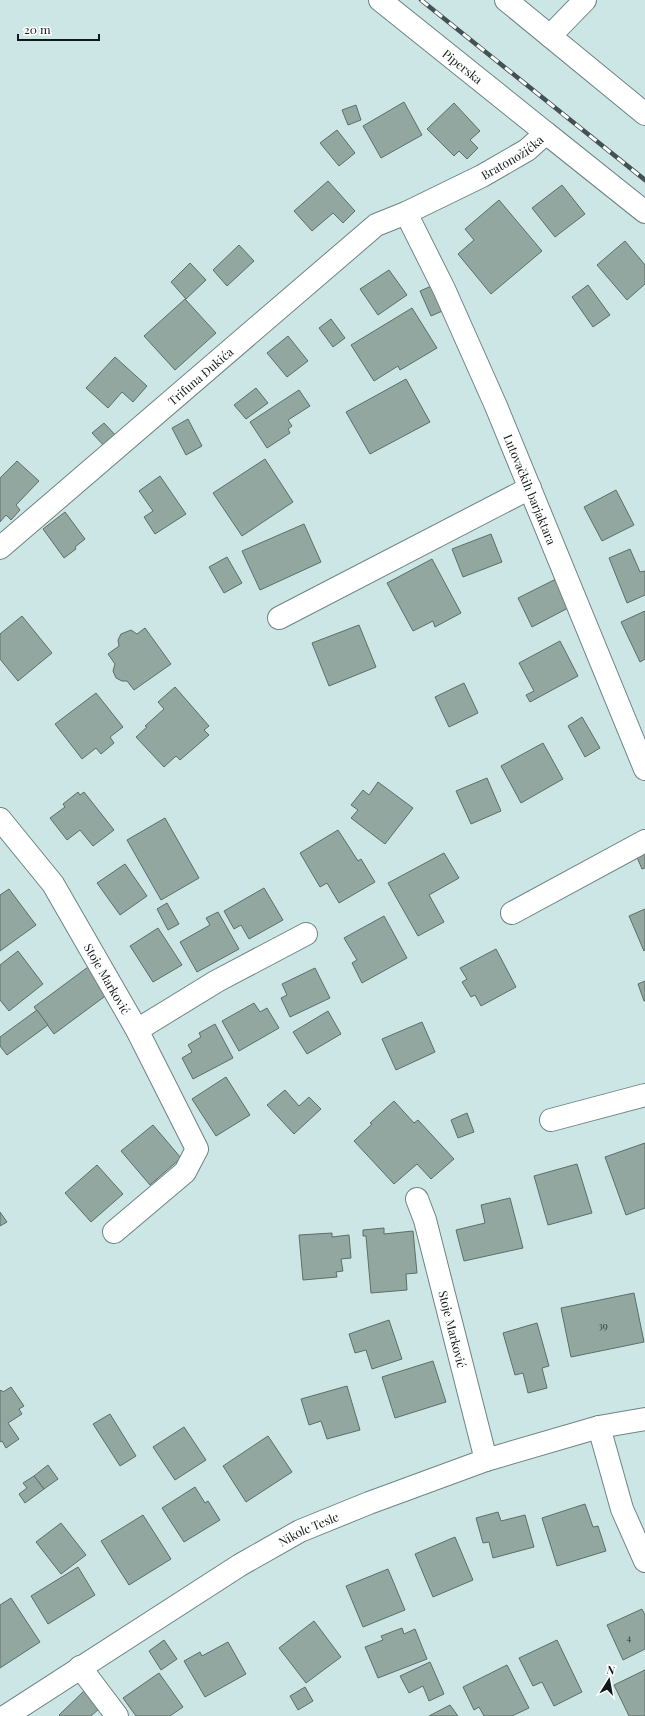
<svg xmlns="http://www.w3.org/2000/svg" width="645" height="1716" viewBox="0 0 645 1716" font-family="'Playfair Display',serif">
<rect width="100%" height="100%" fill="#cce5e5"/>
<g fill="#92a79f" stroke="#5c6f68">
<polygon points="404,102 422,135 381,158 363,126"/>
<polygon points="454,103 480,131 470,140 478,148 467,159 459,151 454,156 427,129"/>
<polygon points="356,105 361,120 348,125 342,110"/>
<polygon points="337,130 355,153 339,166 320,143"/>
<polygon points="328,181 355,211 343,223 333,213 312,231 294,211"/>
<polygon points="562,185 585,214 555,237 532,208"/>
<polygon points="499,200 542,251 491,294 458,254 474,240 465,229"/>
<polygon points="625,241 645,265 645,284 627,300 597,265"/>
<polygon points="239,245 254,261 227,286 213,270"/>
<polygon points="190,263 206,280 186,299 171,282"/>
<polygon points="389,270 407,295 378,315 360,289"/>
<polygon points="436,284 447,309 431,316 420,291"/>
<polygon points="588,285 610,315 593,327 572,297"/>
<polygon points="185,299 216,333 175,370 144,336"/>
<polygon points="412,308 437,348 400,370 398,366 374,381 351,345"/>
<polygon points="331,319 345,338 333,347 319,328"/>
<polygon points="288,336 308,361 287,377 267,353"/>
<polygon points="115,357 147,386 133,402 122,392 108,408 86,388"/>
<polygon points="406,379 430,422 370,454 346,412"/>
<polygon points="256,388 268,403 246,419 234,405"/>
<polygon points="299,390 310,406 288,420 292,426 288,429 290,433 267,448 250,422"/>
<polygon points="188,419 202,446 186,455 172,428"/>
<polygon points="104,423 119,439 108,450 92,433"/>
<polygon points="265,459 293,502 242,536 213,493"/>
<polygon points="17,461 39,481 16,505 20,510 11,520 6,515 0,522 0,478"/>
<polygon points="160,476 186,514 155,534 144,517 153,511 139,491"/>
<polygon points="616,490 634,525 602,541 584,507"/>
<polygon points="65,512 85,539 75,547 76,549 64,558 43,529"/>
<polygon points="304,524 321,562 260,590 242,551"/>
<polygon points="491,534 502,562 463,577 452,549"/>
<polygon points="630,549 640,572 645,571 645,595 627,603 609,558"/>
<polygon points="227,557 242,583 224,593 209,567"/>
<polygon points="432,559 461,613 435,627 433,621 413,631 387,583"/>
<polygon points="556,579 570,607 532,627 518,598"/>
<polygon points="645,611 645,659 640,662 621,622"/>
<polygon points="22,616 52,653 18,681 0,659 0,634"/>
<polygon points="359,625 376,667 329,686 312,643"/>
<polygon points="145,628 171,664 134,690 127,681 122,681 116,678 113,671 115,664 108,654 119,646 118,640 121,634 131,630 137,634"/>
<polygon points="560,641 578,676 530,702 526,695 534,691 519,663"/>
<polygon points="464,683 478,713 449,727 435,697"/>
<polygon points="175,687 209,726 204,730 209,735 180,760 176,756 164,767 136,737 147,727 145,726 164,709 158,702"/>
<polygon points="96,693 123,727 110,737 114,743 101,754 96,748 82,759 55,724"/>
<polygon points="582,717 600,748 585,757 568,726"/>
<polygon points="543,743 563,779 521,803 501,766"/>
<polygon points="487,778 501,811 471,824 456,791"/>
<polygon points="378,782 413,808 385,844 351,818 358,810 351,805 363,790 369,795"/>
<polygon points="78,792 80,795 84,792 114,830 93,846 80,830 67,840 50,818 65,807 63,804"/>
<polygon points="165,818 199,878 161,900 127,840"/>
<polygon points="338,830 358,861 361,859 375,882 339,903 327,883 320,887 300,853"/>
<polygon points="645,851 645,868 642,869 636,855"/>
<polygon points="444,853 459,878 429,895 444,922 418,936 388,883"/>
<polygon points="125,864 147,896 120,915 97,883"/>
<polygon points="264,888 283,920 249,939 241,925 234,929 224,911"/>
<polygon points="9,889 36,925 0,951 0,895"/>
<polygon points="167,903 179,924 168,930 157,909"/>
<polygon points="645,909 645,950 644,951 629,916"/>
<polygon points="218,912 239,949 197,972 180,942 210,925 206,918"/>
<polygon points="384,916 407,958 362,983 352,963 357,960 344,938"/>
<polygon points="158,928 182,965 153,982 130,946"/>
<polygon points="496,949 516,987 481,1006 475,995 471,997 462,982 467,979 460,968"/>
<polygon points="18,951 43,984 9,1011 0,1000 0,965"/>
<polygon points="88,967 108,994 54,1034 34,1007"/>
<polygon points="315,968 330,998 290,1017 281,998 287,995 282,984"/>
<polygon points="645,981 645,1001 644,1001 638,984"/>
<polygon points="254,1003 260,1012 267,1008 279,1028 239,1051 222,1021"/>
<polygon points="37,1010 48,1025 7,1055 0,1046 0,1037"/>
<polygon points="328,1011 341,1034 307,1054 293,1032"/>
<polygon points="422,1022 435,1052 396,1070 382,1039"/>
<polygon points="215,1024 233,1058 193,1079 182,1058 192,1052 188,1045 201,1037 199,1033"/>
<polygon points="226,1077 250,1115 216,1136 192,1099"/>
<polygon points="285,1090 299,1106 309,1097 321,1109 294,1134 267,1105"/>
<polygon points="394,1101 414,1123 418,1120 454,1159 431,1179 417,1164 394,1184 354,1141 372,1124 370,1123"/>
<polygon points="467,1113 474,1132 458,1138 451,1120"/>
<polygon points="153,1125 181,1158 150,1185 121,1151"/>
<polygon points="645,1143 645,1208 626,1215 605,1157"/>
<polygon points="577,1164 592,1213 548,1225 534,1176"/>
<polygon points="97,1165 123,1194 91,1222 65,1193"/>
<polygon points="510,1198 523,1248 464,1261 456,1230 485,1223 481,1205"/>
<polygon points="0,1212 7,1222 0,1226"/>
<polygon points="384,1228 384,1234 413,1231 417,1273 406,1274 407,1290 371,1293 366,1236 363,1236 363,1230"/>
<polygon points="332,1233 332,1237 349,1235 351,1258 341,1259 343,1271 336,1272 337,1277 303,1280 299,1235"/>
<polygon points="634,1293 644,1342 571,1357 561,1308"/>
<polygon points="389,1320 402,1359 372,1369 366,1350 355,1353 349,1334"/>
<polygon points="537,1323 549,1366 542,1368 547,1388 528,1393 523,1373 515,1375 503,1333"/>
<polygon points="433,1361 446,1402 395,1418 382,1377"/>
<polygon points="347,1386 360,1430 327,1439 321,1421 309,1425 301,1399"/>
<polygon points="11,1387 24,1406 19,1409 22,1414 8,1423 19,1439 6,1448 2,1441 0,1442 0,1391 1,1390 3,1392"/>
<polygon points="110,1414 136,1456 120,1466 93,1424"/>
<polygon points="184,1427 206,1460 175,1480 153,1447"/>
<polygon points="268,1436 292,1472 246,1502 223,1466"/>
<polygon points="48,1465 58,1479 44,1489 34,1476"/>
<polygon points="34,1476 44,1489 25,1503 19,1494 27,1488 23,1483"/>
<polygon points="195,1487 205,1503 208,1501 220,1520 184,1542 162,1508"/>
<polygon points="585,1504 593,1527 598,1526 606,1551 557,1566 542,1518"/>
<polygon points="498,1512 501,1521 525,1515 534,1547 493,1558 489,1542 483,1543 476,1518"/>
<polygon points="143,1515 171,1559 129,1585 101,1541"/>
<polygon points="61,1523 86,1555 61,1574 36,1542"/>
<polygon points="455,1537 473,1580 433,1597 415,1554"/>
<polygon points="78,1567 95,1595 48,1624 31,1596"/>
<polygon points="388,1569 405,1610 363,1627 346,1586"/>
<polygon points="11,1598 40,1642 0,1668 0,1605"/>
<polygon points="642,1609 645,1615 645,1649 623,1660 607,1625"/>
<polygon points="314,1621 341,1657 306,1683 279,1648"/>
<polygon points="402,1628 404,1634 415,1629 427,1659 378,1678 365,1647 383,1640 381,1636"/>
<polygon points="164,1640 177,1659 161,1670 149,1651"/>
<polygon points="557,1640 582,1692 554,1706 542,1682 533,1686 519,1658"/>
<polygon points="228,1642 246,1674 205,1697 184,1661 200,1652 202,1656"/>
<polygon points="430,1662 444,1694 429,1701 423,1686 409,1693 400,1676"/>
<polygon points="507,1665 529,1708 512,1716 484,1716 479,1707 474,1710 463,1687"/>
<polygon points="645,1670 645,1716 629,1716 614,1685"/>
<polygon points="159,1673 183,1707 170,1716 136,1716 123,1698"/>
<polygon points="305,1687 313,1701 298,1710 290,1696"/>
<polygon points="85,1690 101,1707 91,1716 60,1716 59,1715"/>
<polygon points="450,1705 458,1716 429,1716"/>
</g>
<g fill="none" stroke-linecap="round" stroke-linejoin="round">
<g stroke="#6e8484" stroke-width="24">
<g id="street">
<path id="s1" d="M 380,0 L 546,133"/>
<polyline points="506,0 645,114"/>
<polyline points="550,36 585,0"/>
<path id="s2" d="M 406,213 L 444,289 L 496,406 L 645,769"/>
<path id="s3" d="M 0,548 L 376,225 L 406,213 L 482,176 L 527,150 L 546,133 L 645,212"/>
<polyline points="279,618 530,488"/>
<path id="s4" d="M 0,819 L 53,884 L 137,1030 L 197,1149 L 185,1172 L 114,1232"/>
<polyline points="512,913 645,841"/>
<polyline points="137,1030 217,981 306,934"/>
<polyline points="551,1120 645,1095"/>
<path id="s5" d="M 417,1199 L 425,1220 L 486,1460"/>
<polyline points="599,1427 622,1509 645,1561"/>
<polyline points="80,1667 117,1716"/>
</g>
</g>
<g stroke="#6e8484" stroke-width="24">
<g id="secondary">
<path id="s6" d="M 6,1716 L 240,1565 L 300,1531 L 369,1503 L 486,1460 L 599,1427 L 645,1419"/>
</g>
</g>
<use href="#street" stroke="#fff" stroke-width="22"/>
<use href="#secondary" stroke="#fff" stroke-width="22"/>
<g stroke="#435151" stroke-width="4.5">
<polyline id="rail" points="421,0 645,180"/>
</g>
<use href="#rail" stroke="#fff" stroke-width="3" stroke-dasharray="9" stroke-linecap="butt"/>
</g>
<g text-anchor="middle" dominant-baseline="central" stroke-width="3.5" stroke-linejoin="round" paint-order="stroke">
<g font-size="10" fill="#303c3a">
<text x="603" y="1325">39</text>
<text x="629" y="1637">4</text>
</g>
<g font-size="12" fill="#101919" stroke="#fff">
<text stroke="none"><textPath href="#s1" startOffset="106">Piperska</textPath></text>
<text stroke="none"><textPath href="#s3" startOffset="648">Bratonožićka</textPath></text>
<text stroke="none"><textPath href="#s3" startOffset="264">Trifuna Đukića</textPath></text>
<text stroke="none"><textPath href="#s2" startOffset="303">Lutovačkih barjaktara</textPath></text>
<text stroke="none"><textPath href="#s4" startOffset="193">Stoje Marković</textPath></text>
<text stroke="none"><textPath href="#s5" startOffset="135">Stoje Marković</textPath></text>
<text stroke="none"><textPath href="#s6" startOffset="356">Nikole Tesle</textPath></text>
</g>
</g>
<g transform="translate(609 1680) rotate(11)" stroke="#ffffff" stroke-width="3" paint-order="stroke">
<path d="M0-3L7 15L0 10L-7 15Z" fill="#101919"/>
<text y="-6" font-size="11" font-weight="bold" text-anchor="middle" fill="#101919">N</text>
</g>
<path d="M18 34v6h81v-6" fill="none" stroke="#101919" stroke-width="2"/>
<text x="24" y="34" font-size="12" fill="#101919" stroke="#ffffff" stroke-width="3" paint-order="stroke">20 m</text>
</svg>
